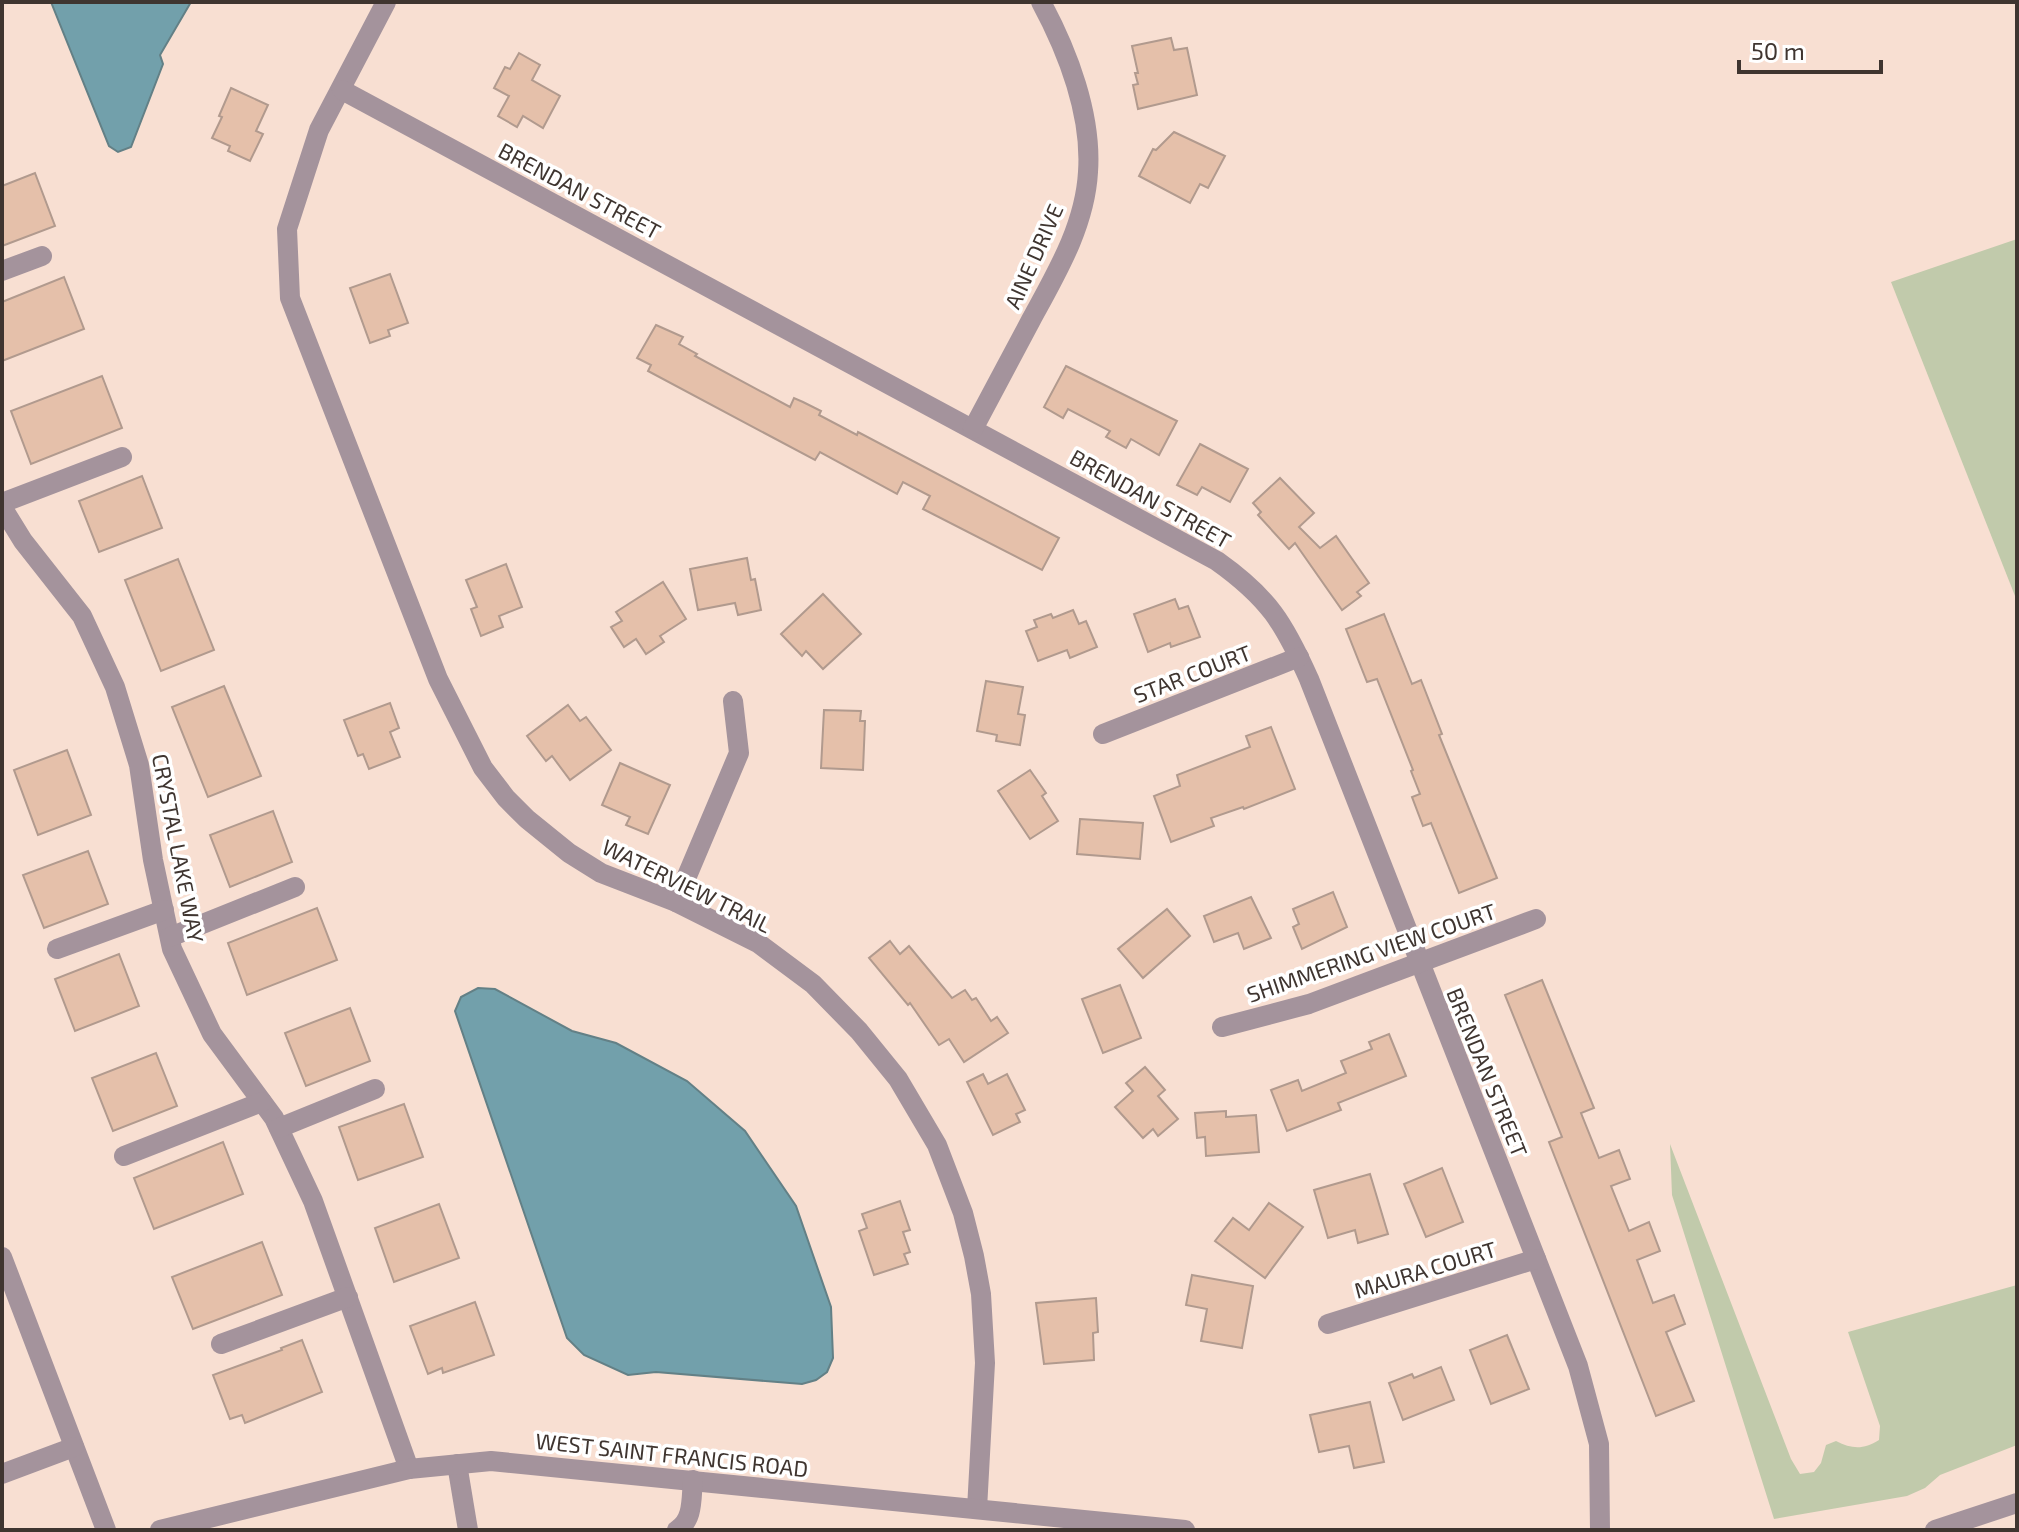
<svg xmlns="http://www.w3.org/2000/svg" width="2019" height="1532" viewBox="0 0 2019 1532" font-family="'Exo 2',sans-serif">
<rect width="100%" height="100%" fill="#f8dfd2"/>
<g fill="#c1caab">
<polygon points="2017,239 2017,601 1891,282"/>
<path d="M 1670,1144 L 1791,1459 L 1800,1474 L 1814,1472 L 1821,1463 L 1826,1445 L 1836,1441 C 1852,1449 1863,1450 1879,1440 L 1880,1426 L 1848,1332 L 2017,1285 L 2017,1445 L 1940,1475 L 1925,1488 L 1907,1496 L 1774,1519 L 1672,1195 Z"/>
</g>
<g fill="#72a0ab" stroke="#638086" stroke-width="2">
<polygon points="51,2 191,2 160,55 163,64 131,147 118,152 109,146"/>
<polygon points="478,988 495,989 572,1031 616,1043 687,1081 745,1131 796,1206 831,1307 833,1358 827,1372 816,1380 802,1384 656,1372 628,1375 584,1355 567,1338 455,1011 461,997"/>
</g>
<g fill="#e5c0aa" stroke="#b19a8e" stroke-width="2">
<polygon points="1171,38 1174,50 1187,48 1197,95 1138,109 1133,85 1138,84 1135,73 1138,73 1132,46"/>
<polygon points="519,53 540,65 532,80 560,96 543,128 523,116 517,127 498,116 509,96 494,88 505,67 510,69"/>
<polygon points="231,88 268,105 256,131 263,134 250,161 228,151 230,146 212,138 222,117 219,116"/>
<polygon points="1174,132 1225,156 1208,188 1200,184 1190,203 1139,176 1153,149 1156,150"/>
<polygon points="35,173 55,226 2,246 2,186"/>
<polygon points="390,274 408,323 388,330 390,336 370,343 350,288"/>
<polygon points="64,277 84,329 2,361 2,302"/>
<polygon points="656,325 683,337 679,344 697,354 695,356 790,407 794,398 803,402 821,411 819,415 857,435 858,432 1059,538 1042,570 923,509 930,496 903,482 897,494 820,452 815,460 648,371 651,365 637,358"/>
<polygon points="1066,366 1177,421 1159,455 1131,439 1126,448 1106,437 1110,431 1068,409 1063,418 1044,407"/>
<polygon points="102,376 122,428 31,464 11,411"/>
<polygon points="1200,444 1248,469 1230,502 1202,487 1197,495 1177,485"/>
<polygon points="142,476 162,528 99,552 79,501"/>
<polygon points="1280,478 1314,513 1299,527 1320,548 1336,536 1369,583 1357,592 1361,596 1342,610 1295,543 1289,549 1258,515 1261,512 1253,503"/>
<polygon points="747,558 751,580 755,579 761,610 738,615 735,603 698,610 690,569"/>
<polygon points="178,559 214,650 161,671 125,580"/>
<polygon points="506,564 522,607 499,616 503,627 481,636 471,609 477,607 466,580"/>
<polygon points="663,582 686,619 660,636 664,642 646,654 636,639 624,647 611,627 622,621 616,612"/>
<polygon points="823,594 861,634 823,669 806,651 802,656 781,634"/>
<polygon points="1175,599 1179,609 1188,606 1200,637 1171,647 1170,643 1148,652 1134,614"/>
<polygon points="1073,610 1079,624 1086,621 1097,647 1070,658 1067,650 1038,661 1026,631 1037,627 1034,620 1051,614 1053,618"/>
<polygon points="1384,614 1412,684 1421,680 1442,734 1439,735 1497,878 1459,893 1431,823 1423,826 1412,797 1420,794 1411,771 1413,770 1377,679 1367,682 1346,629"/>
<polygon points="986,681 1023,687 1018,714 1025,715 1020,745 996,741 997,735 977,731"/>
<polygon points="224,686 261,776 208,797 172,707"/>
<polygon points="390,703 399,728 390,732 400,757 369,769 363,754 358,756 344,720"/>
<polygon points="568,705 580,721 586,717 611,750 570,780 552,756 546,761 527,736"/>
<polygon points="824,710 861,711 860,721 865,721 863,770 821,768"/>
<polygon points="1271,727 1295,789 1244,809 1243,807 1211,818 1214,826 1171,842 1154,796 1180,786 1177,775 1250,747 1246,736"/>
<polygon points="67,750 91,815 38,835 14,770"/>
<polygon points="620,763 670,785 648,834 626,825 630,817 602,805"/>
<polygon points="1030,770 1046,793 1042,796 1058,821 1030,839 998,791"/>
<polygon points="273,811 292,862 230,887 210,835"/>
<polygon points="1080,819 1143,823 1140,859 1077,854"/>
<polygon points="88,851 108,904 44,928 23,875"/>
<polygon points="1333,892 1347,927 1302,949 1293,927 1299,924 1293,909"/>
<polygon points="1251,897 1271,938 1244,949 1238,933 1214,942 1204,916"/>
<polygon points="317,908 337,960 247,995 228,943"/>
<polygon points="1167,909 1190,936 1143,978 1118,949"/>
<polygon points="890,941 900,954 909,946 952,998 965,990 972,1000 976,998 991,1021 997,1017 1008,1033 964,1062 949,1039 939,1045 910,1003 908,1005 869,958"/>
<polygon points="119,954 139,1006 75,1031 55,979"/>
<polygon points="1542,980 1594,1108 1581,1113 1599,1158 1619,1150 1630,1179 1611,1186 1629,1231 1649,1222 1660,1251 1637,1260 1653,1303 1674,1295 1685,1324 1666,1332 1694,1401 1656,1416 1549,1142 1562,1137 1505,995"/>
<polygon points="1120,985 1141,1038 1103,1053 1082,999"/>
<polygon points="350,1008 370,1061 306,1086 285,1033"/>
<polygon points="1389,1034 1406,1076 1338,1103 1341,1110 1287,1131 1271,1090 1298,1080 1302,1091 1346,1073 1341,1061 1372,1049 1369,1042"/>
<polygon points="156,1053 177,1106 113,1131 92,1078"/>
<polygon points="1145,1067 1165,1090 1158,1096 1178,1119 1158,1136 1153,1129 1143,1138 1115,1107 1133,1091 1126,1083"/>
<polygon points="983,1074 988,1084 1007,1074 1025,1110 1016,1114 1020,1122 993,1135 967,1082"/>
<polygon points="404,1104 423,1157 358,1180 339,1127"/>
<polygon points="1226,1111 1226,1117 1256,1115 1259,1152 1206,1156 1205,1137 1197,1138 1195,1113"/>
<polygon points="223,1142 243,1194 154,1229 134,1178"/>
<polygon points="1442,1168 1463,1222 1426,1237 1404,1184"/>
<polygon points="1370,1174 1388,1234 1358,1243 1355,1230 1328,1238 1314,1190"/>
<polygon points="900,1201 910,1230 903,1232 910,1252 904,1254 908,1264 874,1275 859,1231 867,1228 862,1214"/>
<polygon points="1269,1203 1303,1227 1265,1278 1215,1241 1233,1218 1249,1230"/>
<polygon points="439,1204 459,1258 394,1282 375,1228"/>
<polygon points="262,1242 282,1295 193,1329 172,1277"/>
<polygon points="1192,1275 1253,1286 1242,1348 1201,1341 1207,1309 1186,1305"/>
<polygon points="1096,1298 1098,1332 1093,1333 1094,1360 1044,1364 1036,1303"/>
<polygon points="475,1302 494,1355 443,1373 442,1368 428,1374 410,1326"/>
<polygon points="1507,1335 1529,1389 1491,1404 1470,1350"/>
<polygon points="302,1340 322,1392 245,1423 242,1415 230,1419 213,1375 282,1350 281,1348"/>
<polygon points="1441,1367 1454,1400 1403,1420 1389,1383 1412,1374 1414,1378"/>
<polygon points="1370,1402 1384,1462 1354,1468 1349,1446 1319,1452 1310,1415"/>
</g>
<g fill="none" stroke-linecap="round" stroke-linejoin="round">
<g stroke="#a4939c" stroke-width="20">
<polyline points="386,2 319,130 287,229 290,298 438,679 483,768 506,798 527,819 569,853 601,873 676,902 758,943 813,984 859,1031 898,1079 937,1145 963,1213 974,1256 981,1294 985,1363 977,1509"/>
<path d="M 342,90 L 1217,561 C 1269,598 1284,623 1309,679 L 1578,1366 L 1599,1444 L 1600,1530"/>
<polyline points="2,271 42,256"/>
<path d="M 973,429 C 992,393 1012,356 1031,320 C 1056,274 1085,226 1088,172 C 1092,115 1068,52 1041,2"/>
<polyline points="2,503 122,457"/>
<polyline points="2,507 23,541 82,616 115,687 139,765 153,860 172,949 212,1034 274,1118 313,1201 409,1469"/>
<polyline points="1103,734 1299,657"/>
<polyline points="676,902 739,753 733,701"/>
<polyline points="170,937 295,887"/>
<polyline points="57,949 164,910"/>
<polyline points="1222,1027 1309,1004 1536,919"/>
<polyline points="279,1128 375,1089"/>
<polyline points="124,1156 262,1102"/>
<polyline points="2,1257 106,1530"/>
<polyline points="1328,1324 1536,1259"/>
<polyline points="221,1344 348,1297"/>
<polyline points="457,1464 468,1530"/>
<polyline points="2,1474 74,1447"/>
<polyline points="160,1530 409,1469 491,1461 1185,1530"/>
<path d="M 677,1530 C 694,1520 691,1497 693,1480"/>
<polyline points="1935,1530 2017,1503"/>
</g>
</g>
<g text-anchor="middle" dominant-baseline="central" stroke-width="7" stroke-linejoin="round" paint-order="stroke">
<g font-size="22" fill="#3f3530" stroke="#fff">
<text transform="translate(580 190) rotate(28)">BRENDAN STREET</text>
<text transform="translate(1033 256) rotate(-66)">AINE DRIVE</text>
<text transform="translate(1151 498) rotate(29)">BRENDAN STREET</text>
<text transform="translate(1192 673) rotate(-21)">STAR COURT</text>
<text transform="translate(179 848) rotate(79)">CRYSTAL LAKE WAY</text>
<text transform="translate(687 885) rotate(26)">WATERVIEW TRAIL</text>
<text transform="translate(1371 952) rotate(-19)">SHIMMERING VIEW COURT</text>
<text transform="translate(1488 1072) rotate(68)">BRENDAN STREET</text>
<text transform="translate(1425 1269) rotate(-17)">MAURA COURT</text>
<text transform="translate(672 1454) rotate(6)">WEST SAINT FRANCIS ROAD</text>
</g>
</g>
<rect width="2019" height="1532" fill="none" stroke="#3f3530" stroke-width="8"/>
<path d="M1739 60v12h142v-12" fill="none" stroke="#3f3530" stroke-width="4"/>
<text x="1751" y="60" font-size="24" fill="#3f3530" stroke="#ffffff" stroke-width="6" paint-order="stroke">50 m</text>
</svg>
